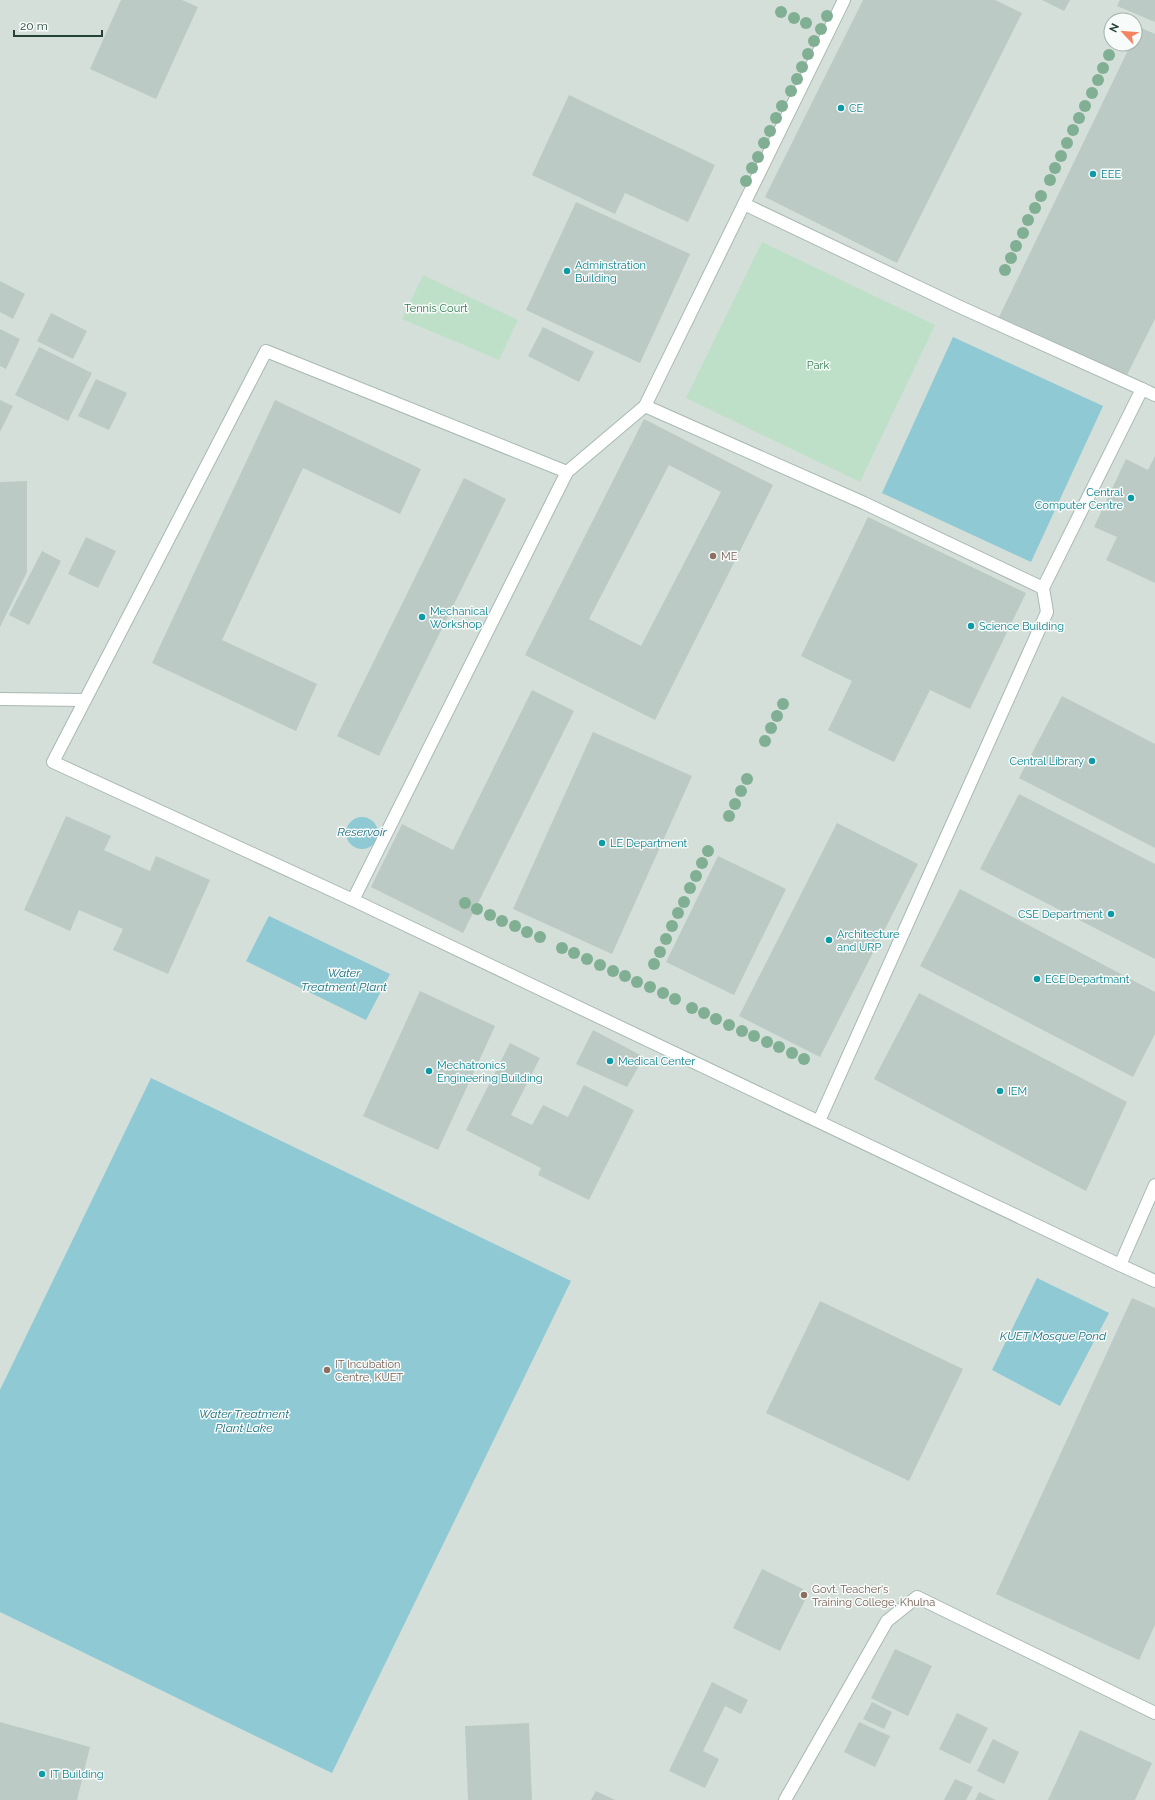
<svg xmlns="http://www.w3.org/2000/svg" width="1155" height="1800" viewBox="0 0 1155 1800" font-family="Raleway,sans-serif">
<rect width="100%" height="100%" fill="#e6efeb"/>
<path fill="#d4dfda" fill-rule="evenodd" d="M 0,0 L 1155,0 L 1155,1800 L 0,1800 ZM 1111,20 L 1135,20 L 1135,44 L 1111,44 Z"/>
<g fill="#bfe0c8">
<polygon points="762,242 935,325 860,482 686,398"/>
<polygon points="423,275 518,320 499,360 402,319"/>
</g>
<g fill="#8ec9d4">
<polygon points="953,337 1103,406 1031,562 882,493"/>
<circle cx="362" cy="833" r="16"/>
<polygon points="269,916 390,974 366,1020 246,961"/>
<polygon points="151,1078 571,1281 332,1773 0,1612 0,1390"/>
<polygon points="1037,1278 1109,1313 1060,1406 992,1370"/>
</g>
<g fill="#bbcac4" fill-rule="evenodd">
<polygon points="121,0 182,0 198,7 156,99 90,69"/>
<polygon points="863,0 995,0 1022,13 897,263 765,197"/>
<polygon points="1042,0 1070,0 1064,11"/>
<polygon points="1120,0 1155,0 1155,22 1117,6"/>
<polygon points="1139,27 1155,34 1155,319 1125,379 998,319 1131,44 1135,44 1135,35"/>
<polygon points="569,95 715,165 688,222 625,193 615,214 532,175"/>
<polygon points="576,202 690,254 640,363 526,310"/>
<polygon points="0,281 25,294 13,319 0,312"/>
<polygon points="51,313 87,331 73,359 37,341"/>
<polygon points="543,327 594,352 579,382 528,356"/>
<polygon points="0,329 20,339 6,369 0,366"/>
<polygon points="39,347 92,373 68,421 15,395"/>
<polygon points="96,379 127,393 109,430 78,416"/>
<polygon points="0,400 13,406 0,432"/>
<polygon points="275,400 421,469 400,514 303,468 222,640 317,684 296,731 152,663"/>
<path d="M 644,419 L 773,485 L 655,720 L 525,655 ZM 669,465 L 721,492 L 641,646 L 589,619 Z"/>
<polygon points="1155,456 1155,583 1106,560 1117,537 1094,527 1126,459 1148,470"/>
<polygon points="464,478 506,499 379,756 337,736"/>
<polygon points="27,481 27,572 0,627 0,482"/>
<polygon points="868,517 1026,593 970,709 930,690 894,762 828,730 852,681 801,656"/>
<polygon points="86,537 116,551 98,588 68,574"/>
<polygon points="42,551 61,561 29,625 9,615"/>
<polygon points="532,690 574,711 463,933 371,887 402,824 453,850"/>
<polygon points="1062,696 1155,744 1155,848 1019,778"/>
<polygon points="593,732 692,776 612,954 513,909"/>
<polygon points="1019,794 1155,864 1155,959 980,869"/>
<polygon points="66,816 111,836 104,850 150,871 156,856 210,880 168,974 113,950 123,929 79,910 70,931 24,910"/>
<polygon points="837,823 918,864 820,1057 739,1016"/>
<polygon points="718,856 786,889 734,995 666,962"/>
<polygon points="960,889 1155,992 1155,1034 1133,1077 920,966"/>
<polygon points="420,991 495,1026 438,1150 363,1116"/>
<polygon points="919,993 1127,1102 1086,1191 874,1079"/>
<polygon points="593,1030 644,1057 627,1087 576,1064"/>
<polygon points="510,1043 540,1058 511,1115 532,1125 543,1105 568,1117 584,1085 634,1110 589,1200 538,1175 541,1168 466,1130"/>
<polygon points="1132,1298 1155,1308 1155,1625 1139,1660 996,1594"/>
<polygon points="820,1301 963,1369 909,1481 766,1413"/>
<polygon points="762,1569 809,1592 780,1651 733,1628"/>
<polygon points="895,1649 932,1666 908,1716 871,1698"/>
<polygon points="712,1682 748,1700 741,1714 725,1706 703,1751 719,1759 705,1788 669,1771"/>
<polygon points="872,1702 892,1712 884,1729 863,1719"/>
<polygon points="957,1713 988,1728 970,1764 939,1749"/>
<polygon points="0,1722 90,1747 77,1800 0,1800"/>
<polygon points="859,1722 890,1736 875,1767 844,1752"/>
<polygon points="529,1723 532,1800 468,1800 465,1726"/>
<polygon points="1080,1730 1152,1763 1135,1800 1048,1800"/>
<polygon points="993,1739 1019,1752 1004,1784 977,1771"/>
<polygon points="955,1779 973,1787 966,1800 944,1800"/>
<polygon points="596,1791 615,1800 591,1800"/>
<polygon points="979,1792 996,1800 975,1800"/>
</g>
<g fill="none" stroke-linecap="round" stroke-linejoin="round">
<g stroke="#a8b8b2" stroke-width="14">
<g id="minor">
<polyline points="844,0 645,406 567,472 266,351 53,762 353,900 1120,1265 1155,1185"/>
<polyline points="744,204 958,306 1142,389"/>
<polyline points="645,406 864,503 1043,588 1142,389 1155,395"/>
<polyline points="0,699 85,700"/>
<polyline points="353,900 567,472"/>
<polyline points="819,1121 1047,612 1043,588"/>
<polyline points="1120,1265 1155,1281"/>
<polyline points="785,1800 887,1621 917,1597 1155,1713"/>
</g>
</g>
<use href="#minor" stroke="#fff" stroke-width="12"/>
</g>
<g fill="#80af93">
<circle cx="781" cy="12" r="6"/>
<circle cx="827" cy="16" r="6"/>
<circle cx="794" cy="18" r="6"/>
<circle cx="806" cy="23" r="6"/>
<circle cx="821" cy="29" r="6"/>
<circle cx="814" cy="41" r="6"/>
<circle cx="808" cy="54" r="6"/>
<circle cx="1109" cy="55" r="6"/>
<circle cx="802" cy="67" r="6"/>
<circle cx="1103" cy="68" r="6"/>
<circle cx="797" cy="79" r="6"/>
<circle cx="1098" cy="80" r="6"/>
<circle cx="791" cy="91" r="6"/>
<circle cx="1092" cy="93" r="6"/>
<circle cx="782" cy="106" r="6"/>
<circle cx="1085" cy="106" r="6"/>
<circle cx="776" cy="118" r="6"/>
<circle cx="1079" cy="118" r="6"/>
<circle cx="1073" cy="130" r="6"/>
<circle cx="770" cy="131" r="6"/>
<circle cx="764" cy="143" r="6"/>
<circle cx="1067" cy="143" r="6"/>
<circle cx="1061" cy="156" r="6"/>
<circle cx="758" cy="157" r="6"/>
<circle cx="752" cy="168" r="6"/>
<circle cx="1055" cy="168" r="6"/>
<circle cx="1050" cy="180" r="6"/>
<circle cx="746" cy="181" r="6"/>
<circle cx="1041" cy="196" r="6"/>
<circle cx="1035" cy="208" r="6"/>
<circle cx="1028" cy="220" r="6"/>
<circle cx="1023" cy="233" r="6"/>
<circle cx="1016" cy="246" r="6"/>
<circle cx="1011" cy="258" r="6"/>
<circle cx="1005" cy="270" r="6"/>
<circle cx="783" cy="704" r="6"/>
<circle cx="777" cy="716" r="6"/>
<circle cx="771" cy="728" r="6"/>
<circle cx="765" cy="741" r="6"/>
<circle cx="747" cy="779" r="6"/>
<circle cx="741" cy="791" r="6"/>
<circle cx="735" cy="804" r="6"/>
<circle cx="729" cy="816" r="6"/>
<circle cx="708" cy="851" r="6"/>
<circle cx="702" cy="863" r="6"/>
<circle cx="696" cy="876" r="6"/>
<circle cx="690" cy="888" r="6"/>
<circle cx="684" cy="902" r="6"/>
<circle cx="465" cy="903" r="6"/>
<circle cx="477" cy="909" r="6"/>
<circle cx="678" cy="913" r="6"/>
<circle cx="490" cy="915" r="6"/>
<circle cx="502" cy="921" r="6"/>
<circle cx="515" cy="926" r="6"/>
<circle cx="672" cy="926" r="6"/>
<circle cx="527" cy="932" r="6"/>
<circle cx="540" cy="937" r="6"/>
<circle cx="666" cy="939" r="6"/>
<circle cx="562" cy="948" r="6"/>
<circle cx="660" cy="952" r="6"/>
<circle cx="574" cy="953" r="6"/>
<circle cx="587" cy="959" r="6"/>
<circle cx="654" cy="964" r="6"/>
<circle cx="600" cy="965" r="6"/>
<circle cx="613" cy="971" r="6"/>
<circle cx="625" cy="976" r="6"/>
<circle cx="637" cy="982" r="6"/>
<circle cx="650" cy="987" r="6"/>
<circle cx="663" cy="993" r="6"/>
<circle cx="675" cy="999" r="6"/>
<circle cx="692" cy="1008" r="6"/>
<circle cx="704" cy="1013" r="6"/>
<circle cx="716" cy="1019" r="6"/>
<circle cx="729" cy="1025" r="6"/>
<circle cx="742" cy="1031" r="6"/>
<circle cx="754" cy="1036" r="6"/>
<circle cx="767" cy="1042" r="6"/>
<circle cx="779" cy="1047" r="6"/>
<circle cx="792" cy="1053" r="6"/>
<circle cx="804" cy="1059" r="6"/>
</g>
<g fill="#0f9aa8" stroke="#f7fbf9" stroke-width="1.5">
<circle cx="841" cy="108" r="4"/>
<circle cx="1093" cy="174" r="4"/>
<circle cx="567" cy="271" r="4"/>
<circle cx="1131" cy="498" r="4"/>
<circle cx="422" cy="617" r="4"/>
<circle cx="971" cy="626" r="4"/>
<circle cx="1092" cy="761" r="4"/>
<circle cx="602" cy="843" r="4"/>
<circle cx="1111" cy="914" r="4"/>
<circle cx="829" cy="940" r="4"/>
<circle cx="1037" cy="979" r="4"/>
<circle cx="610" cy="1061" r="4"/>
<circle cx="429" cy="1071" r="4"/>
<circle cx="1000" cy="1091" r="4"/>
<circle cx="42" cy="1774" r="4"/>
</g>
<g fill="#8d6e63" stroke="#f7fbf9" stroke-width="1.5">
<circle cx="713" cy="556" r="4"/>
<circle cx="327" cy="1370" r="4"/>
<circle cx="804" cy="1595" r="4"/>
</g>
<g text-anchor="middle" dominant-baseline="central" stroke-width="3" stroke-linejoin="round" paint-order="stroke">
<g font-size="11" fill="#0d838f" stroke="#f7fbf9" text-anchor="start">
<text x="849" y="108">CE</text>
<text x="1101" y="174">EEE</text>
<text x="575" y="265">Adminstration<tspan x="575" dy="13">Building</tspan></text>
<text x="1123" y="492" text-anchor="end">Central<tspan x="1123" dy="13">Computer Centre</tspan></text>
<text x="430" y="611">Mechanical<tspan x="430" dy="13">Workshop</tspan></text>
<text x="979" y="626">Science Building</text>
<text x="1084" y="761" text-anchor="end">Central Library</text>
<text x="610" y="843">LE Department</text>
<text x="1103" y="914" text-anchor="end">CSE Department</text>
<text x="837" y="934">Architecture<tspan x="837" dy="13">and URP</tspan></text>
<text x="1045" y="979">ECE Departmant</text>
<text x="618" y="1061">Medical Center</text>
<text x="437" y="1065">Mechatronics<tspan x="437" dy="13">Engineering Building</tspan></text>
<text x="1008" y="1091">IEM</text>
<text x="50" y="1774">IT Building</text>
</g>
<g font-size="11" fill="#2d7a4b" stroke="#f7fbf9">
<text x="436" y="308">Tennis Court</text>
<text x="818" y="365">Park</text>
</g>
<g font-size="11" fill="#785e54" stroke="#f7fbf9" text-anchor="start">
<text x="721" y="556">ME</text>
<text x="335" y="1364">IT Incubation<tspan x="335" dy="13">Centre, KUET</tspan></text>
<text x="812" y="1589">Govt. Teacher's<tspan x="812" dy="13">Training College, Khulna</tspan></text>
</g>
<g font-size="12" font-style="italic" fill="#1c6f80" stroke="#f7fbf9">
<text x="362" y="832">Reservoir</text>
<text x="344" y="973">Water<tspan x="344" dy="14">Treatment Plant</tspan></text>
<text x="1053" y="1336">KUET Mosque Pond</text>
<text x="244" y="1414">Water Treatment<tspan x="244" dy="14">Plant Lake</tspan></text>
</g>
</g>
<g transform="translate(1123 32) rotate(296)"><circle r="19" fill="#f7fbf9" stroke="#a3b1ad"/>
<path d="M0-3L7 15L0 10L-7 15Z" fill="#f4845f"/>
<text y="-6" font-size="11" font-weight="bold" text-anchor="middle" fill="#24423a">N</text>
</g>
<path d="M14 30v6h88v-6" fill="none" stroke="#24423a" stroke-width="2"/>
<text x="20" y="30" font-size="12" fill="#24423a" stroke="#f7fbf9" stroke-width="3" paint-order="stroke">20 m</text>
</svg>
